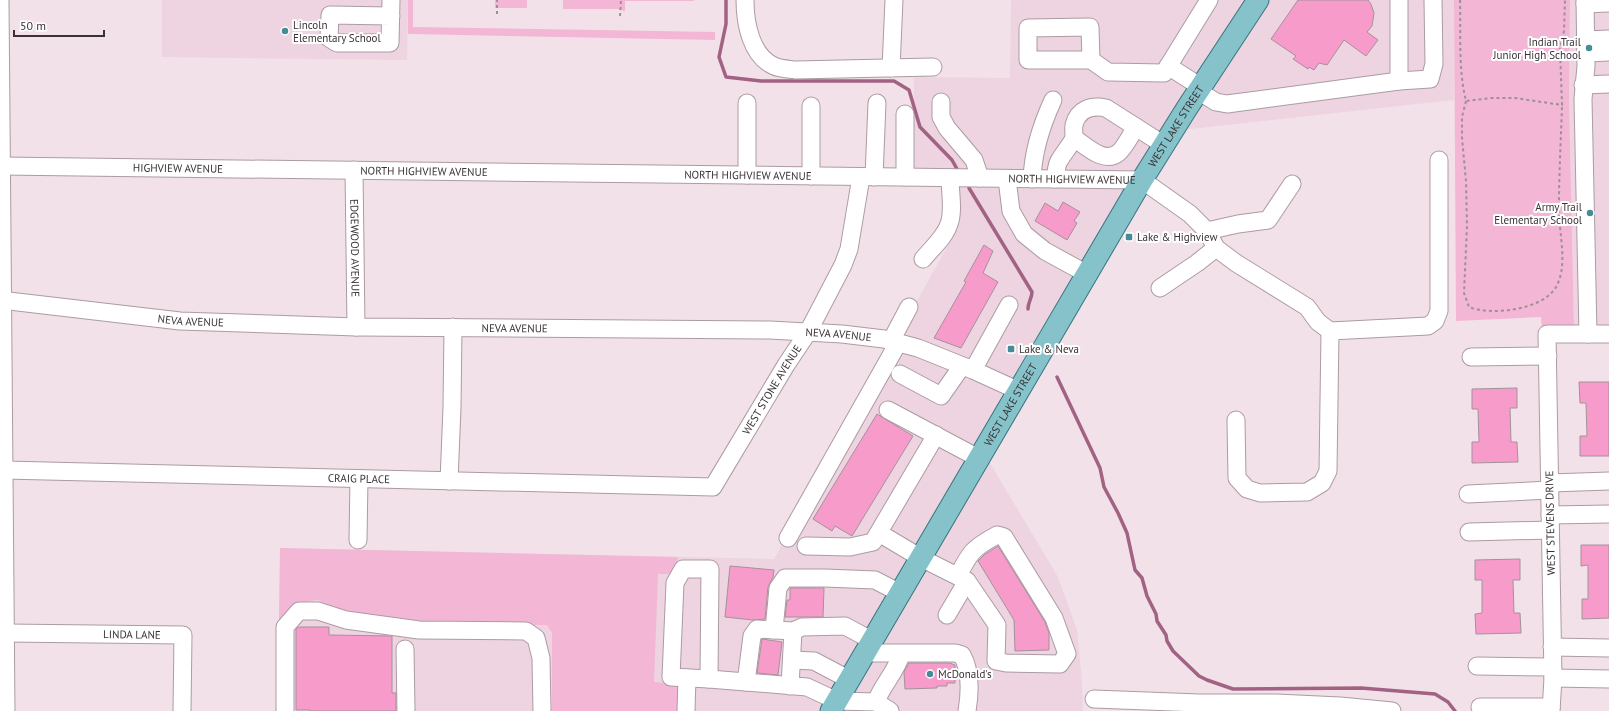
<svg xmlns="http://www.w3.org/2000/svg" width="1609" height="711" viewBox="0 0 1609 711" font-family="'PT Sans',sans-serif">
<rect width="100%" height="100%" fill="#f3e1e9"/>
<g fill="#edd4e0">
<polygon points="162,0 408,0 407,60 162,57"/>
<polygon points="1011,0 1253,0 1140,177 913,173 914,77 1010,78"/>
<polygon points="1264,0 1454,0 1454,100 1180,130"/>
<polygon points="1570,0 1609,0 1609,329 1574,328 1569,97"/>
<polygon points="959,182 1137,184 826,711 278,711 280,548 774,559 958,227"/>
<polygon points="987,458 1058,577 1077,630 1082,681 1083,711 838,711"/>
</g>
<g fill="#f3b6d4">
<polygon points="408,0 413,0 413,27 715,32 715,40 408,34"/>
<rect x="495" y="0" width="32" height="8"/>
<polygon points="563,0 694,0 694,1 625,1 625,11 619,10 619,9 563,9"/>
<polygon points="1454,0 1570,0 1569,97 1574,328 1542,329 1541,317 1456,321"/>
<polygon points="280,548 678,557 676,569 674,574 658,574 654,682 678,684 677,711 552,711 552,633 547,625 403,624 335,608 318,600 297,603 279,620"/>
</g>
<g fill="none" stroke-linecap="round" stroke-linejoin="round">
<g stroke="#a26283" stroke-width="3.5">
<polyline points="726,0 726,24 719,57 726,77 761,81 894,81 909,90 920,127 952,160 957,169"/>
<path d="M 969,188 L 1032,292 C 1032,298 1028,302 1028,309"/>
<polyline points="1057,377 1100,468 1104,487 1118,513 1127,533 1135,570 1142,578 1147,596 1156,614 1157,621 1166,635 1167,641 1173,651 1199,676 1207,680 1233,689 1361,688 1435,694 1448,702 1455,711"/>
</g>
</g>
<g fill="#f79bca" stroke="#a3929a">
<polygon points="1298,0 1368,0 1371,4 1374,13 1372,26 1367,32 1378,40 1366,56 1344,40 1327,65 1319,63 1314,70 1309,67 1308,69 1293,59 1296,56 1271,39"/>
<polygon points="1063,202 1080,212 1074,221 1077,223 1067,240 1035,221 1045,203 1058,211"/>
<polygon points="984,245 993,251 983,273 998,282 961,348 934,338 966,282 964,281"/>
<polygon points="1579,382 1609,382 1609,456 1580,456 1580,436 1587,436 1586,403 1580,403"/>
<polygon points="1517,388 1517,408 1510,408 1511,442 1517,442 1518,462 1472,463 1472,442 1479,442 1478,409 1472,409 1472,389"/>
<polygon points="877,414 913,436 852,536 835,526 832,531 813,519"/>
<polygon points="1581,545 1609,545 1609,618 1582,619 1582,599 1588,599 1588,565 1581,566"/>
<polygon points="998,546 1045,622 1049,633 1049,650 1015,651 1014,620 978,561 984,555"/>
<polygon points="1520,559 1520,580 1513,580 1514,613 1520,613 1521,633 1476,634 1475,614 1482,613 1482,580 1475,580 1475,560"/>
<polygon points="730,566 774,570 773,577 768,587 765,619 753,620 725,617"/>
<polygon points="790,588 824,588 823,617 785,617 787,600 790,600"/>
<polygon points="299,627 329,627 329,635 392,636 392,693 396,693 396,711 310,711 310,710 296,710 296,629"/>
<polygon points="762,639 782,642 778,675 757,673"/>
<polygon points="909,663 950,663 955,665 955,683 947,683 947,686 937,686 937,688 905,689 904,672"/>
</g>
<g fill="none" stroke-linecap="round" stroke-linejoin="round">
<g stroke="#ac9ba3" stroke-width="19">
<g id="minor">
<path d="M 745,0 C 745,23 751,56 774,66 C 780,69 789,69 796,70 L 933,67"/>
<polyline points="1585,0 1586,66 1583,99 1588,334"/>
<polyline points="0,1 6,711"/>
<polyline points="1585,4 1609,3"/>
<polyline points="391,16 330,15 329,38 337,43 390,43 391,0"/>
<polyline points="1585,40 1609,39"/>
<polyline points="1586,53 1609,52"/>
<polyline points="1091,60 1028,60 1028,28 1090,27 1091,60 1108,72 1164,73 1209,0"/>
<polyline points="1168,66 1201,87"/>
<polyline points="891,68 894,0"/>
<polyline points="1399,81 1430,79 1434,64 1433,0"/>
<polyline points="1583,85 1609,84"/>
<polyline points="1198,91 1216,102 1227,104 1399,81 1399,0"/>
<polyline points="941,102 941,117 947,128 974,160 980,178"/>
<path d="M 1074,138 C 1086,146 1104,164 1118,153 C 1124,149 1132,133 1136,127"/>
<path id="s1" d="M 1,166 L 1142,180 L 1190,214 L 1207,231 L 1216,248 L 1236,263 L 1307,307 L 1318,322 L 1330,331 L 1428,326 L 1435,321 L 1439,311 L 1439,160"/>
<path id="s2" d="M 354,170 L 356,327"/>
<polyline points="747,175 747,103"/>
<polyline points="811,176 811,106"/>
<polyline points="874,177 877,103"/>
<polyline points="905,177 905,114"/>
<polyline points="1007,179 1011,211 1024,234 1045,251 1087,274"/>
<path d="M 1032,179 C 1033,151 1041,126 1053,100"/>
<path d="M 1055,179 C 1056,174 1056,166 1059,161 C 1063,154 1069,147 1073,140 C 1075,136 1073,130 1074,125 C 1078,109 1091,105 1106,108 L 1164,145"/>
<polyline points="1207,231 1238,224 1268,220 1292,184"/>
<path d="M 923,259 C 932,248 945,237 949,224 C 954,211 950,192 950,178"/>
<polyline points="1160,288 1197,263 1216,248"/>
<path id="s3" d="M 0,300 L 180,321 L 356,327 L 770,330 L 842,334 L 884,339 L 918,348 L 973,370 L 1019,391"/>
<polyline points="891,341 909,307"/>
<polyline points="1471,357 1548,356"/>
<polyline points="973,370 1009,305"/>
<polyline points="900,374 941,396 962,366"/>
<polyline points="888,410 980,459"/>
<polyline points="1236,420 1237,478 1247,489 1260,493 1307,492 1322,483 1328,471 1330,331"/>
<path id="s4" d="M 4,470 L 713,487 L 786,365 L 808,332 L 843,265 L 849,249 L 861,177"/>
<polyline points="449,481 452,408 453,327"/>
<polyline points="1550,483 1609,481"/>
<polyline points="1468,494 1550,490"/>
<polyline points="1550,515 1609,514"/>
<polyline points="1469,532 1550,530"/>
<path d="M 879,533 L 921,558 L 967,581 L 997,625 L 996,661 L 1006,663 L 1060,664 L 1067,654 L 1054,618 L 1004,537 L 997,535 C 973,548 970,552 958,576"/>
<polyline points="788,538 898,343"/>
<polyline points="358,540 359,479"/>
<polyline points="806,546 850,547 873,542 936,435"/>
<polygon points="683,569 710,569 709,679 671,677 675,583"/>
<polyline points="947,615 967,581"/>
<polyline points="774,630 778,588 785,578 825,578 875,580 900,593"/>
<path id="s5" d="M 6,633 L 183,635 L 182,711"/>
<polyline points="873,641 845,626 802,627 793,631 757,629 752,636 746,682 807,687 837,701 876,702 890,711"/>
<polyline points="1552,647 1609,648"/>
<polyline points="405,649 406,711"/>
<path d="M 865,653 L 955,653 L 962,655 C 971,671 970,693 967,711"/>
<polyline points="792,660 814,661 850,680"/>
<polyline points="1477,666 1552,667"/>
<polyline points="1553,678 1609,679"/>
<polyline points="709,679 746,682"/>
<polyline points="790,686 793,631"/>
<polyline points="1094,699 1199,703 1276,703 1340,706 1392,711"/>
<path d="M 876,702 C 882,685 897,671 901,654"/>
<polyline points="1480,707 1551,707"/>
<polyline points="285,711 285,627 299,611 318,611 346,620 419,630 526,631 536,638 541,658 542,711"/>
<polyline points="686,711 687,678"/>
<polyline points="1551,711 1553,678 1547,334 1609,334"/>
</g>
</g>
<g stroke="#36757e" stroke-width="23">
<g id="major">
<path id="s6" d="M 831,711 L 1142,180 L 1187,108 L 1258,0"/>
</g>
</g>
<g stroke="#9d9096" stroke-width="2" stroke-dasharray="3 3" stroke-linecap="butt">
<path d="M 1460,0 C 1461,34 1458,68 1466,101 L 1491,98 L 1515,98 L 1562,105 L 1560,49 L 1564,31 L 1565,0"/>
<polyline points="497,14 497,0"/>
<polyline points="620,16 621,0"/>
<path d="M 1466,101 L 1462,117 L 1462,138 L 1466,181 L 1467,226 L 1464,293 L 1469,307 C 1491,316 1543,310 1556,287 C 1569,264 1558,232 1559,206 C 1559,172 1561,139 1562,105"/>
</g>
<use href="#minor" stroke="#fff" stroke-width="17"/>
<use href="#major" stroke="#85c2ca" stroke-width="21"/>
</g>
<g fill="#468c96" stroke="#fff" stroke-width="1.5">
<circle cx="285" cy="31" r="4"/>
<circle cx="1589" cy="48" r="4"/>
<circle cx="1590" cy="213" r="4"/>
<rect x="1125" y="233" width="8" height="8" rx="2"/>
<rect x="1007" y="345" width="8" height="8" rx="2"/>
<circle cx="930" cy="674" r="4"/>
</g>
<g text-anchor="middle" dominant-baseline="central" stroke-width="4" stroke-linejoin="round" paint-order="stroke">
<g font-size="11" fill="#393235" stroke="#fff" text-anchor="start">
<text x="293" y="25">Lincoln<tspan x="293" dy="13">Elementary School</tspan></text>
<text x="1581" y="42" text-anchor="end">Indian Trail<tspan x="1581" dy="13">Junior High School</tspan></text>
<text x="1582" y="207" text-anchor="end">Army Trail<tspan x="1582" dy="13">Elementary School</tspan></text>
<text x="1137" y="237">Lake &amp; Highview</text>
<text x="1019" y="349">Lake &amp; Neva</text>
<text x="938" y="674">McDonald's</text>
</g>
<g font-size="11" fill="#393235" stroke="#fff">
<text stroke="none"><textPath href="#s6" startOffset="679">WEST LAKE STREET</textPath></text>
<text stroke="none"><textPath href="#s1" startOffset="177">HIGHVIEW AVENUE</textPath></text>
<text stroke="none"><textPath href="#s1" startOffset="423">NORTH HIGHVIEW AVENUE</textPath></text>
<text stroke="none"><textPath href="#s1" startOffset="747">NORTH HIGHVIEW AVENUE</textPath></text>
<text stroke="none"><textPath href="#s1" startOffset="1071">NORTH HIGHVIEW AVENUE</textPath></text>
<text stroke="none"><textPath href="#s2" startOffset="78">EDGEWOOD AVENUE</textPath></text>
<text stroke="none"><textPath href="#s3" startOffset="192">NEVA AVENUE</textPath></text>
<text stroke="none"><textPath href="#s3" startOffset="516">NEVA AVENUE</textPath></text>
<text stroke="none"><textPath href="#s3" startOffset="840">NEVA AVENUE</textPath></text>
<text stroke="none"><textPath href="#s4" startOffset="823">WEST STONE AVENUE</textPath></text>
<text stroke="none"><textPath href="#s6" startOffset="355">WEST LAKE STREET</textPath></text>
<text stroke="none"><textPath href="#s4" startOffset="355">CRAIG PLACE</textPath></text>
<text transform="translate(1550 523) rotate(-91)">WEST STEVENS DRIVE</text>
<text stroke="none"><textPath href="#s5" startOffset="126">LINDA LANE</textPath></text>
</g>
</g>
<path d="M14 30v6h90v-6" fill="none" stroke="#393235" stroke-width="2"/>
<text x="20" y="30" font-size="12" fill="#393235" stroke="#ffffff" stroke-width="3" paint-order="stroke">50 m</text>
</svg>
